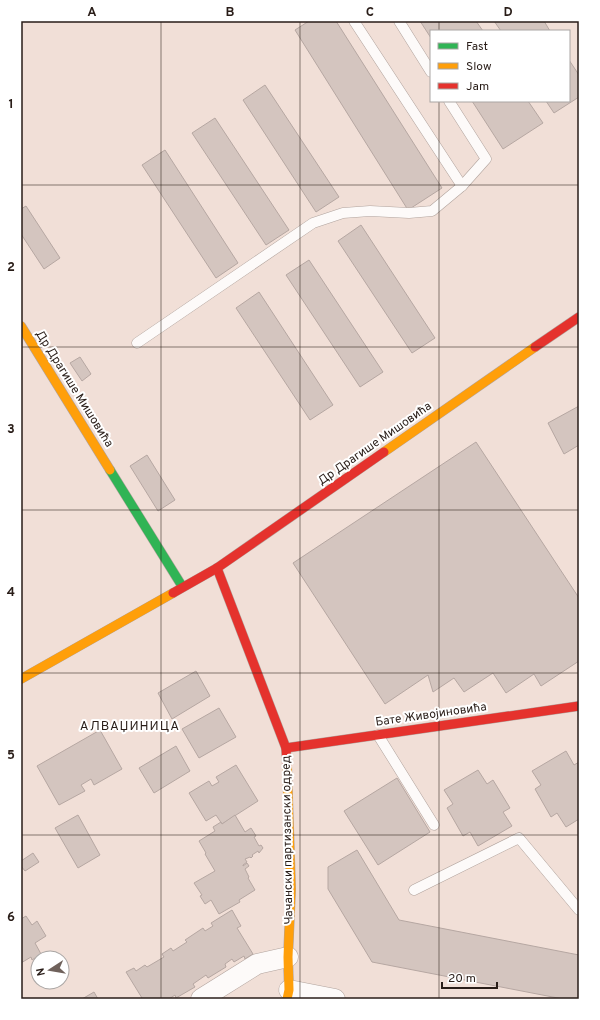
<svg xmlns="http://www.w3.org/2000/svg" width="600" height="1020" viewBox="0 0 600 1020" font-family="Overpass,sans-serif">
<rect width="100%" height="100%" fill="#f1dfd7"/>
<g fill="#d4c5bf" stroke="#b6a7a2">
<polygon points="309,21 336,21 442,188 408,210 295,30"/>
<polygon points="420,21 476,21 483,31 431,31 431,38"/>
<polygon points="494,21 544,21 550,31 501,31"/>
<polygon points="569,60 579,75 579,97 554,113 546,101 569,101"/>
<polygon points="265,85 339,197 316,212 243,100"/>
<polygon points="472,101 528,101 543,123 503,149"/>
<polygon points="215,118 289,230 266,245 192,133"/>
<polygon points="165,150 238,263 216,278 142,165"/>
<polygon points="26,206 60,258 44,269 21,234 21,209"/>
<polygon points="361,225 435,338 412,353 338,241"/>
<polygon points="309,260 383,372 360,387 286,275"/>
<polygon points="259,292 333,405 310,420 236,308"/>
<polygon points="80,357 91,374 82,381 70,363"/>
<polygon points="579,406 579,445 564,454 548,423"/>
<polygon points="476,442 579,598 579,661 541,686 534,674 506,693 493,673 464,692 454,678 433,692 428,675 385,704 293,563"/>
<polygon points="147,455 175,500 158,511 130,466"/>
<polygon points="196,671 210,696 172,719 158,693"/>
<polygon points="219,708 236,737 199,758 182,729"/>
<polygon points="100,730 122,769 94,785 91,779 81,785 85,791 59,805 37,766"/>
<polygon points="176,746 190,771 154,793 139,768"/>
<polygon points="566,751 574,765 579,762 579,819 566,827 557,813 551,817 535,789 541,785 532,771"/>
<polygon points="236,765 258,801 222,824 216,815 206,821 189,793 209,781 212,786 219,782 216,777"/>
<polygon points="478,770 487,784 493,780 510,808 503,812 512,826 478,846 470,832 463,836 447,808 453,804 444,790"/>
<polygon points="397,778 430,832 378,865 344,811"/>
<polygon points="78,815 100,855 78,868 55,828"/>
<polygon points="235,815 245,832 251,828 256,836 254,837 259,846 261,845 263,848 259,853 258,851 252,855 253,856 251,858 250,857 245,859 247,862 243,865 243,866 247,863 249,866 245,869 249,877 248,878 255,890 239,900 240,902 219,914 211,900 205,904 200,896 202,895 194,883 215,871 205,854 206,853 199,841 215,831 213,827 221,822 222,824"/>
<polygon points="357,850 399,920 579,955 579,999 563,999 372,962 328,889 328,867"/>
<polygon points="33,853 39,862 25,871 21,866 21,861"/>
<polygon points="232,910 241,926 237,928 253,954 245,959 244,956 234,962 232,959 225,964 226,967 208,978 206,975 193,984 195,987 176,998 175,995 169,999 140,999 142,998 126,972 134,968 136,971 145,965 147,967 164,957 162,954 171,948 173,951 187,942 185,940 203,928 205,931 213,926 211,923"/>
<polygon points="26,916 32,925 37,921 46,936 35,943 41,954 32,960 31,957 21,963 21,919"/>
<polygon points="94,992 98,999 82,999"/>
</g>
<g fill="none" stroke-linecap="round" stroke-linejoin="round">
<g stroke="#b1a39d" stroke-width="11">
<g id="lane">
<polyline points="354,21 462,186"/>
<polyline points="399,21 431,72"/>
<polyline points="137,343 313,223 343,213 370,211 409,213 432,211 462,186 486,159 449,101"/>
<polyline points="378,735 434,825"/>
<polyline points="414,890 519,838 579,910"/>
</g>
</g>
<g stroke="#b1a39d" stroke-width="21">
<g id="street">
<polyline points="289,990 335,999"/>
<polyline points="201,999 257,964 288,957"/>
</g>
</g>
<g stroke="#b1a39d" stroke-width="10">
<polyline id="fast" points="110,470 182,586"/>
</g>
<g stroke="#b1a39d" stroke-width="10">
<g id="slow">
<polyline points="21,326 110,470"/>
<polyline points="384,452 535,347"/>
<polyline points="21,679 173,593"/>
<polyline points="287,766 291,889 288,957 289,990 287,999"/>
</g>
</g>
<g stroke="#b1a39d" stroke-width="10">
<g id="jam">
<polyline points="535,347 579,317"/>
<polyline points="217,568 286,748 287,766"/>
<polyline points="173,593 217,568 384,452"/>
<polyline points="286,748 579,706"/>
</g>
</g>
<use href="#lane" stroke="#fdfaf9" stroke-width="10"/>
<use href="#street" stroke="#fdfaf9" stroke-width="20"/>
<use href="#fast" stroke="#30b455" stroke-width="9"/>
<use href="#slow" stroke="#ff9f0a" stroke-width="9"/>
<use href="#jam" stroke="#e5322d" stroke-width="9"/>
</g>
<path fill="none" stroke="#291d18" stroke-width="1" stroke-opacity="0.55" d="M 161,21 L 161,999M 300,21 L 300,999M 439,21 L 439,31M 439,101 L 439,999M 21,185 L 579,185M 21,347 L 579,347M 21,510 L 579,510M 21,673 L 579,673M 21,835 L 579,835"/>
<g text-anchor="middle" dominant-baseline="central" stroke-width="4" stroke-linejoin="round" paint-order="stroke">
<g font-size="12" fill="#291d18" stroke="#fff">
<text transform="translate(74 389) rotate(58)">Др Драгише Мишовића</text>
<text transform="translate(375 444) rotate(-35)">Др Драгише Мишовића</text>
<text transform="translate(431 715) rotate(-8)">Бате Живојиновића</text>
<text transform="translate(288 840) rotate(-91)">Чачански партизански одред</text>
</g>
<g font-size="13" letter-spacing="1" fill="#291d18" stroke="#fff">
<text x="130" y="727">АЛВАЏИНИЦА</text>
</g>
</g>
<rect width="600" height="1020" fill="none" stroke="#ffffff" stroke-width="44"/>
<rect x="430" y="30" width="140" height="72" fill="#ffffff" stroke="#a9a5a3"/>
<rect x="438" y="43" width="20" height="6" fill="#30b455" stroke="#a9a5a3"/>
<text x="466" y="50" font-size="12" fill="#291d18">Fast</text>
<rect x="438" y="63" width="20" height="6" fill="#ff9f0a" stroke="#a9a5a3"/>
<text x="466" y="70" font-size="12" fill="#291d18">Slow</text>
<rect x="438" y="83" width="20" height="6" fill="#e5322d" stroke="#a9a5a3"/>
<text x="466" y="90" font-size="12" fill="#291d18">Jam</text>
<g transform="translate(50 970) rotate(258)"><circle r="19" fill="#ffffff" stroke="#a9a5a3"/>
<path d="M0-3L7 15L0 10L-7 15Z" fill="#6f615b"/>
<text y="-6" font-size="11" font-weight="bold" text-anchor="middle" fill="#291d18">N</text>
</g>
<path d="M442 982v6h55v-6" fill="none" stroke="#291d18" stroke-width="2"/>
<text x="448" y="982" font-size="12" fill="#291d18" stroke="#ffffff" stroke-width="3" paint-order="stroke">20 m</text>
<rect x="22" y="22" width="556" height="976" fill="none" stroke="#291d18" stroke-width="1.5"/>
<g font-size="13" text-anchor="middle" font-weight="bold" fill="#291d18">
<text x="92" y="16">A</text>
<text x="230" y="16">B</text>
<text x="370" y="16">C</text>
<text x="508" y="16">D</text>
<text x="11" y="108">1</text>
<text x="11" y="271">2</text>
<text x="11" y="433">3</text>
<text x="11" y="596">4</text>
<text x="11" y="759">5</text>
<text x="11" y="921">6</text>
</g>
</svg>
